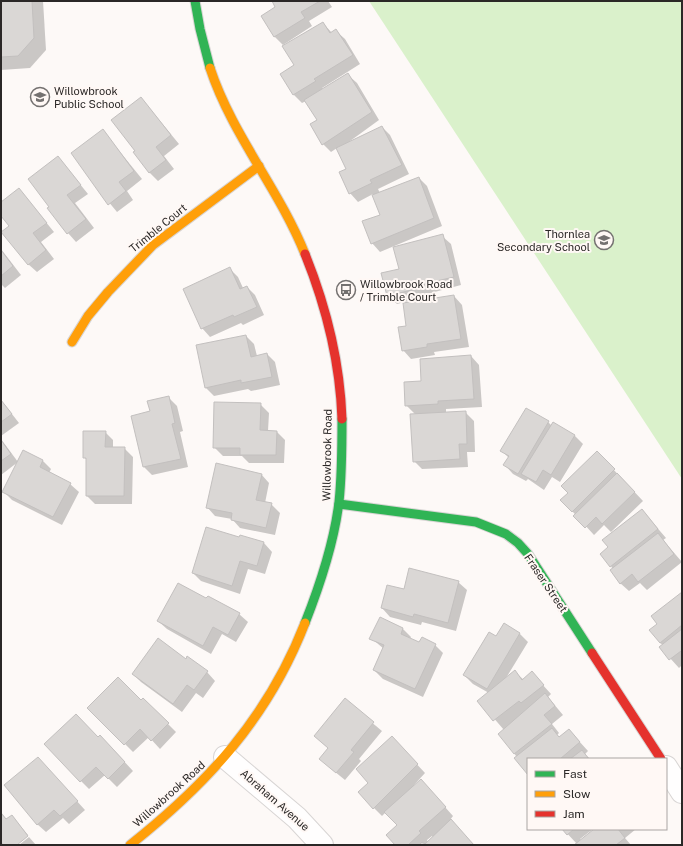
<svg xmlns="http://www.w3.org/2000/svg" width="683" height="846" viewBox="0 0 683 846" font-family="'Public Sans',sans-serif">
<rect width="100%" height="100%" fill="#fdf9f7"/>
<polygon fill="#daf1cb" points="369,1 682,1 682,479"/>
<g fill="#0003" fill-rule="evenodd">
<polygon points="1,1 43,1 46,50 30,68 1,70"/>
<polygon points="273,1 328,1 332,7 309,21 312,26 283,45 274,36 277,7"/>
<polygon points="323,23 332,33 336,31 345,39 360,64 322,88 323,90 348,75 357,83 379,120 346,144 382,127 390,135 409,174 378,189 380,193 419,178 427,186 442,226 380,252 372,243 381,215 373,194 358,202 350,193 347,169 337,148 331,152 323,144 318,121 306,101 302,103 294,95 282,74 296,66"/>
<polygon points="141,98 179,144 164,156 174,169 158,181 149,172 136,151"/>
<polygon points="103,131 142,179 127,191 133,200 117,212 93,183 95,182"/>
<polygon points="58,157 88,194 75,203 94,228 76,242 68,233 51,207"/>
<polygon points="19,189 54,232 41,242 54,259 37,272 28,264 10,226 1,214 1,203"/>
<polygon points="442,236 451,244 461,285 427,294 428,296 397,304 388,296 382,274 400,270"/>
<polygon points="1,249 21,275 5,288 1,284"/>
<polygon points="230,269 238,277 243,288 247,287 255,295 264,315 243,325 241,323 210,337 202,328"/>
<polygon points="454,296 462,305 469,347 434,352 435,355 411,359 403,350 407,327"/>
<polygon points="246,336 254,344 257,356 267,354 275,362 280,385 251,391 248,389 214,396 206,388"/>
<polygon points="471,356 479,365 482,407 446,409 446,413 465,412 474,421 475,452 467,452 468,467 422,469 414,461 416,415 406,405 422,382"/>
<polygon points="169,398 177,406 183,431 180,432 188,467 152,475 144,467 151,412"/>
<polygon points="1,400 19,423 1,436"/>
<polygon points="260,404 269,413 268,431 277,432 285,440 284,463 249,463 242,456 223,456 214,447"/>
<polygon points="548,422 552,426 553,423 575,436 583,444 560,482 552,477 544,490 528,479 526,481 513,474 505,465 509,458 502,451"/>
<polygon points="105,432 113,440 113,448 124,448 133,457 132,504 95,504 87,496 87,460 84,457"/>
<polygon points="1,439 18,462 1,475"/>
<polygon points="24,452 43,461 51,469 49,473 70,484 79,492 62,525 12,500 4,492"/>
<polygon points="597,452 643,501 611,532 604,525 594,535 562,500 569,493"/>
<polygon points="261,474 269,483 265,503 271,504 280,513 275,535 240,528 232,519 215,516 207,507"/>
<polygon points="642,510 666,538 663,540 682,562 647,590 640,583 629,591 620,583 611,566"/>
<polygon points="240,539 264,543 272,552 265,574 248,569 240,594 201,581 193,573"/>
<polygon points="458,582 467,590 456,631 422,622 421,625 390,617 382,608 404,590"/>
<polygon points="682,593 682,665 679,668 660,647 663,645 660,643 659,624"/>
<polygon points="207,600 239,614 248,622 236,642 222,634 211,654 167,629 158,621"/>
<polygon points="380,618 403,629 411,637 410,639 420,644 435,645 443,653 423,697 383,679 374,670 384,649 371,638"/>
<polygon points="519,633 528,642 506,678 515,672 524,680 532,673 551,694 548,697 563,715 552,724 559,733 557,735 560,738 569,730 588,751 585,754 590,759 528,759 528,774 514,753 504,730 479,701 489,693 473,684 464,675 497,638"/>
<polygon points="186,660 207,672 215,681 203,698 196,693 182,712 141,682 133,674"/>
<polygon points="143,699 176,732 160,749 149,737 133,752 89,708 141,701"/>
<polygon points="345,700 382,731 359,759 361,761 345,780 329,767 329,749 315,736"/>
<polygon points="99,738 109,745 133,771 117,787 105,775 89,789 81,781"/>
<path d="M 400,746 L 425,773 L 414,785 L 429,789 L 453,816 L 450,820 L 474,845 L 397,845 L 398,826 L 386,812 L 382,816 L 374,808 L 370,783 ZM 432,836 L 433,837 L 428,842 L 427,840 Z"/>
<polygon points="46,767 85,810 69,824 63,818 46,832 37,824"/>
<polygon points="1,812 7,820 12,816 28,835 15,845 1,845"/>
<polygon points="563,829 593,829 580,839 581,841 596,829 636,829 625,838 631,845 576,845 577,844"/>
<polygon points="29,837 36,845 19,845"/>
</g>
<g fill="#dad7d5" stroke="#c3c0bf">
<polygon points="1,1 32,1 34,38 18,56 1,57"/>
<polygon points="272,1 320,1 301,12 305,18 274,37 261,16 275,7"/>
<polygon points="323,22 330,33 336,29 353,55 314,79 316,81 293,95 280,74 294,65 282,46"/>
<polygon points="348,73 372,112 322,145 310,124 317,120 304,100"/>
<polygon points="141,97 171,135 156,147 166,160 149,173 133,152 135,151 111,120"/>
<polygon points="382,126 402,165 370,180 372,183 349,194 339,172 346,169 336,148"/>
<polygon points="103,129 134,171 119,182 126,191 108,205 71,153"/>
<polygon points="58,156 81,185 67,195 86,219 67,234 47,208 49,207 28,179"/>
<polygon points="419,177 434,218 371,244 362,221 380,215 372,195"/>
<polygon points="19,188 47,223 33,233 46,250 28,265 1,232 9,226 1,216 1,202"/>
<polygon points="443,234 454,277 419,285 420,288 387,296 381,273 399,269 393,247"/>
<polygon points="1,250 13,266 1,276"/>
<polygon points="230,267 240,289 247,286 257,307 234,317 233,315 201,329 183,289"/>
<polygon points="454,295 461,339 427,344 427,347 402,351 398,327 406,326 403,303"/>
<polygon points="246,335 251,357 267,353 272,377 241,383 241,380 205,388 196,345"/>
<polygon points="471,355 474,399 438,401 438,404 405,406 404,382 421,381 420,359"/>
<polygon points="169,396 175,423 172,424 181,459 143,467 131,416 150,411 147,401"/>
<polygon points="1,400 12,414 1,422"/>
<polygon points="214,402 261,403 260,430 277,431 276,455 240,455 240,448 213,448"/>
<polygon points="526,408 549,421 518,474 503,465 509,456 500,451"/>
<polygon points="466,411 467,444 459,444 460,459 413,462 410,414"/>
<polygon points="553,422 575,435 551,475 543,470 536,482 521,474"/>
<polygon points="83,431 106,431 105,447 125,447 124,496 86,496 86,458 83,458"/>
<polygon points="1,440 11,454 1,461"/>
<polygon points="23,450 43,460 40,467 71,483 53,517 2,492"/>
<polygon points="597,451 615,469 572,512 560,500 568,493 561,486"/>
<polygon points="216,463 262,474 256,500 272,503 266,528 231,520 232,513 206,508"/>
<polygon points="617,473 635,492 602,524 596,517 585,528 573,516"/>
<polygon points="642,509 658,529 610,567 600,554 608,547 602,540"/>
<polygon points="206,527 239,537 240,535 264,542 257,566 240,561 232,586 192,573"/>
<polygon points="658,533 674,554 638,582 632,574 620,584 610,570"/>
<polygon points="409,568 459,581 448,623 414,614 413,617 381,608 387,585 404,589"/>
<polygon points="178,583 206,598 208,596 240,613 228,635 213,627 203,646 157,621"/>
<polygon points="682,592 682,625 660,643 649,630 657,624 651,616"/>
<polygon points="380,617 403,628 401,634 419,642 422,637 436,644 415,689 373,670 384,645 369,639"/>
<polygon points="504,623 520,633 487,689 463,675 489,632 496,636"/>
<polygon points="682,629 682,652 681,651 669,660 659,647"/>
<polygon points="158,638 186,659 187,656 208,671 194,690 187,685 173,704 132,674"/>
<polygon points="515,670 522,680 532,671 544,685 521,703 519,701 493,721 477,701"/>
<polygon points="118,677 141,700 143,698 169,723 151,741 140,729 124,745 87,708"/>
<polygon points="545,693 555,706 544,715 552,724 514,754 498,734"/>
<polygon points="345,698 374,722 351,750 354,752 336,773 319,759 328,748 314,736"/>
<polygon points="76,714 98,737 100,735 125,762 108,779 96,767 80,782 44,744"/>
<polygon points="552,728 559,737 569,729 580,742 560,759 528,759 528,775 514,758"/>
<polygon points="392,736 418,764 373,809 358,792 368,783 356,769"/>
<polygon points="582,750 589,759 570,759"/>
<polygon points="38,757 78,801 60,816 54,810 37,825 4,785"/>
<polygon points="421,779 446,807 419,831 421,833 408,845 395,845 386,835 397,825 384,812"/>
<polygon points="1,813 6,819 12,815 28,836 17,845 3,845 1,842"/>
<polygon points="451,819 474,845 419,845 422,842 425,844"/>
<polygon points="562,829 574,829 567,835"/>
<polygon points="594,829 618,829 625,838 616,845 574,845"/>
</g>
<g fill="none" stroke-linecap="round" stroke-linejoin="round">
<g stroke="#d8d5d4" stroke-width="24">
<g id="street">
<polyline points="225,757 297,818 322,845"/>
<polyline points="666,767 682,792"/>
</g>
</g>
<g stroke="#d8d5d4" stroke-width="11">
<g id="fast">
<polyline points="195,1 200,29 210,68"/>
<polyline points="339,504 476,522 506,534 518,543 528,554 592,653"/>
<path d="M 305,623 C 320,585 334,543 339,502 C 342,474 342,446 342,419"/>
</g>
</g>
<g stroke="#d8d5d4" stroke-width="11">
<g id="slow">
<path d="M 210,68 C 232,135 279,189 305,254"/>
<polyline points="72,342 88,316 108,292 153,245 259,166"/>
<path d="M 130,845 C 208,783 268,718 305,623"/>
</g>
</g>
<g stroke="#d8d5d4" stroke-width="11">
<g id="jam">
<path d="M 305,254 C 326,306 340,362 342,419"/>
<polyline points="592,653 661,759"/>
</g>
</g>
<use href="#street" stroke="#fffefe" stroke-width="22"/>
<use href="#fast" stroke="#30b455" stroke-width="9"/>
<use href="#slow" stroke="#ff9f0a" stroke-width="9"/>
<use href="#jam" stroke="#e5322d" stroke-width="9"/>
</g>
<defs>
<g id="school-ring" transform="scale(1)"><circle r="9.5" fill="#fff8f5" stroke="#747170" stroke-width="1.5"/><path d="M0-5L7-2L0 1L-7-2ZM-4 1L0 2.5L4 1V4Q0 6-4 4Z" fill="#747170"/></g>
<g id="bus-ring" transform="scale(1)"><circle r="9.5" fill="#fff8f5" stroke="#747170" stroke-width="1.5"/><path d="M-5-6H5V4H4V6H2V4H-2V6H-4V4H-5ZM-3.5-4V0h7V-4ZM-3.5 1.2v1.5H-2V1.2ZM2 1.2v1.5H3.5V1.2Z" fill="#747170"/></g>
</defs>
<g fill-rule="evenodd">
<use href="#school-ring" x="40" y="97"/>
<use href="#school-ring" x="604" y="240"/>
<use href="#bus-ring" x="346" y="290"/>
</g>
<g text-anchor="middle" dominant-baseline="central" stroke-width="4" stroke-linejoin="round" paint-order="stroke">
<g font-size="11" fill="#2b2827" stroke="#fff8f5" text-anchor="start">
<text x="54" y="91">Willowbrook<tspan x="54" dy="13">Public School</tspan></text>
<text x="590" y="234" text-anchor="end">Thornlea<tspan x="590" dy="13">Secondary School</tspan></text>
<text x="360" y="284">Willowbrook Road<tspan x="360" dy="13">/ Trimble Court</tspan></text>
</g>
<g font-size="11" fill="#2b2827" stroke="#fff8f5">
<text transform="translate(158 228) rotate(-39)">Trimble Court</text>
<text transform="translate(327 455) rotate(-89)">Willowbrook Road</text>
<text transform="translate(546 583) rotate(56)">Fraser Street</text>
<text transform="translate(169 794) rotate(-42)">Willowbrook Road</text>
<text transform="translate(275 800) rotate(41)">Abraham Avenue</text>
</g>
</g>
<rect width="683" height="846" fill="none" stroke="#2b2827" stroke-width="4"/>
<rect x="527" y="758" width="140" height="72" fill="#fff8f5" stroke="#aaa5a3"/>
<rect x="535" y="771" width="20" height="6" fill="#30b455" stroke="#aaa5a3"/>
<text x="563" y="778" font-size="12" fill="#2b2827">Fast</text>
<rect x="535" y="791" width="20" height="6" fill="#ff9f0a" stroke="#aaa5a3"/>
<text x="563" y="798" font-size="12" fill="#2b2827">Slow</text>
<rect x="535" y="811" width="20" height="6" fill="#e5322d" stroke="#aaa5a3"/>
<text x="563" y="818" font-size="12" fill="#2b2827">Jam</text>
</svg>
